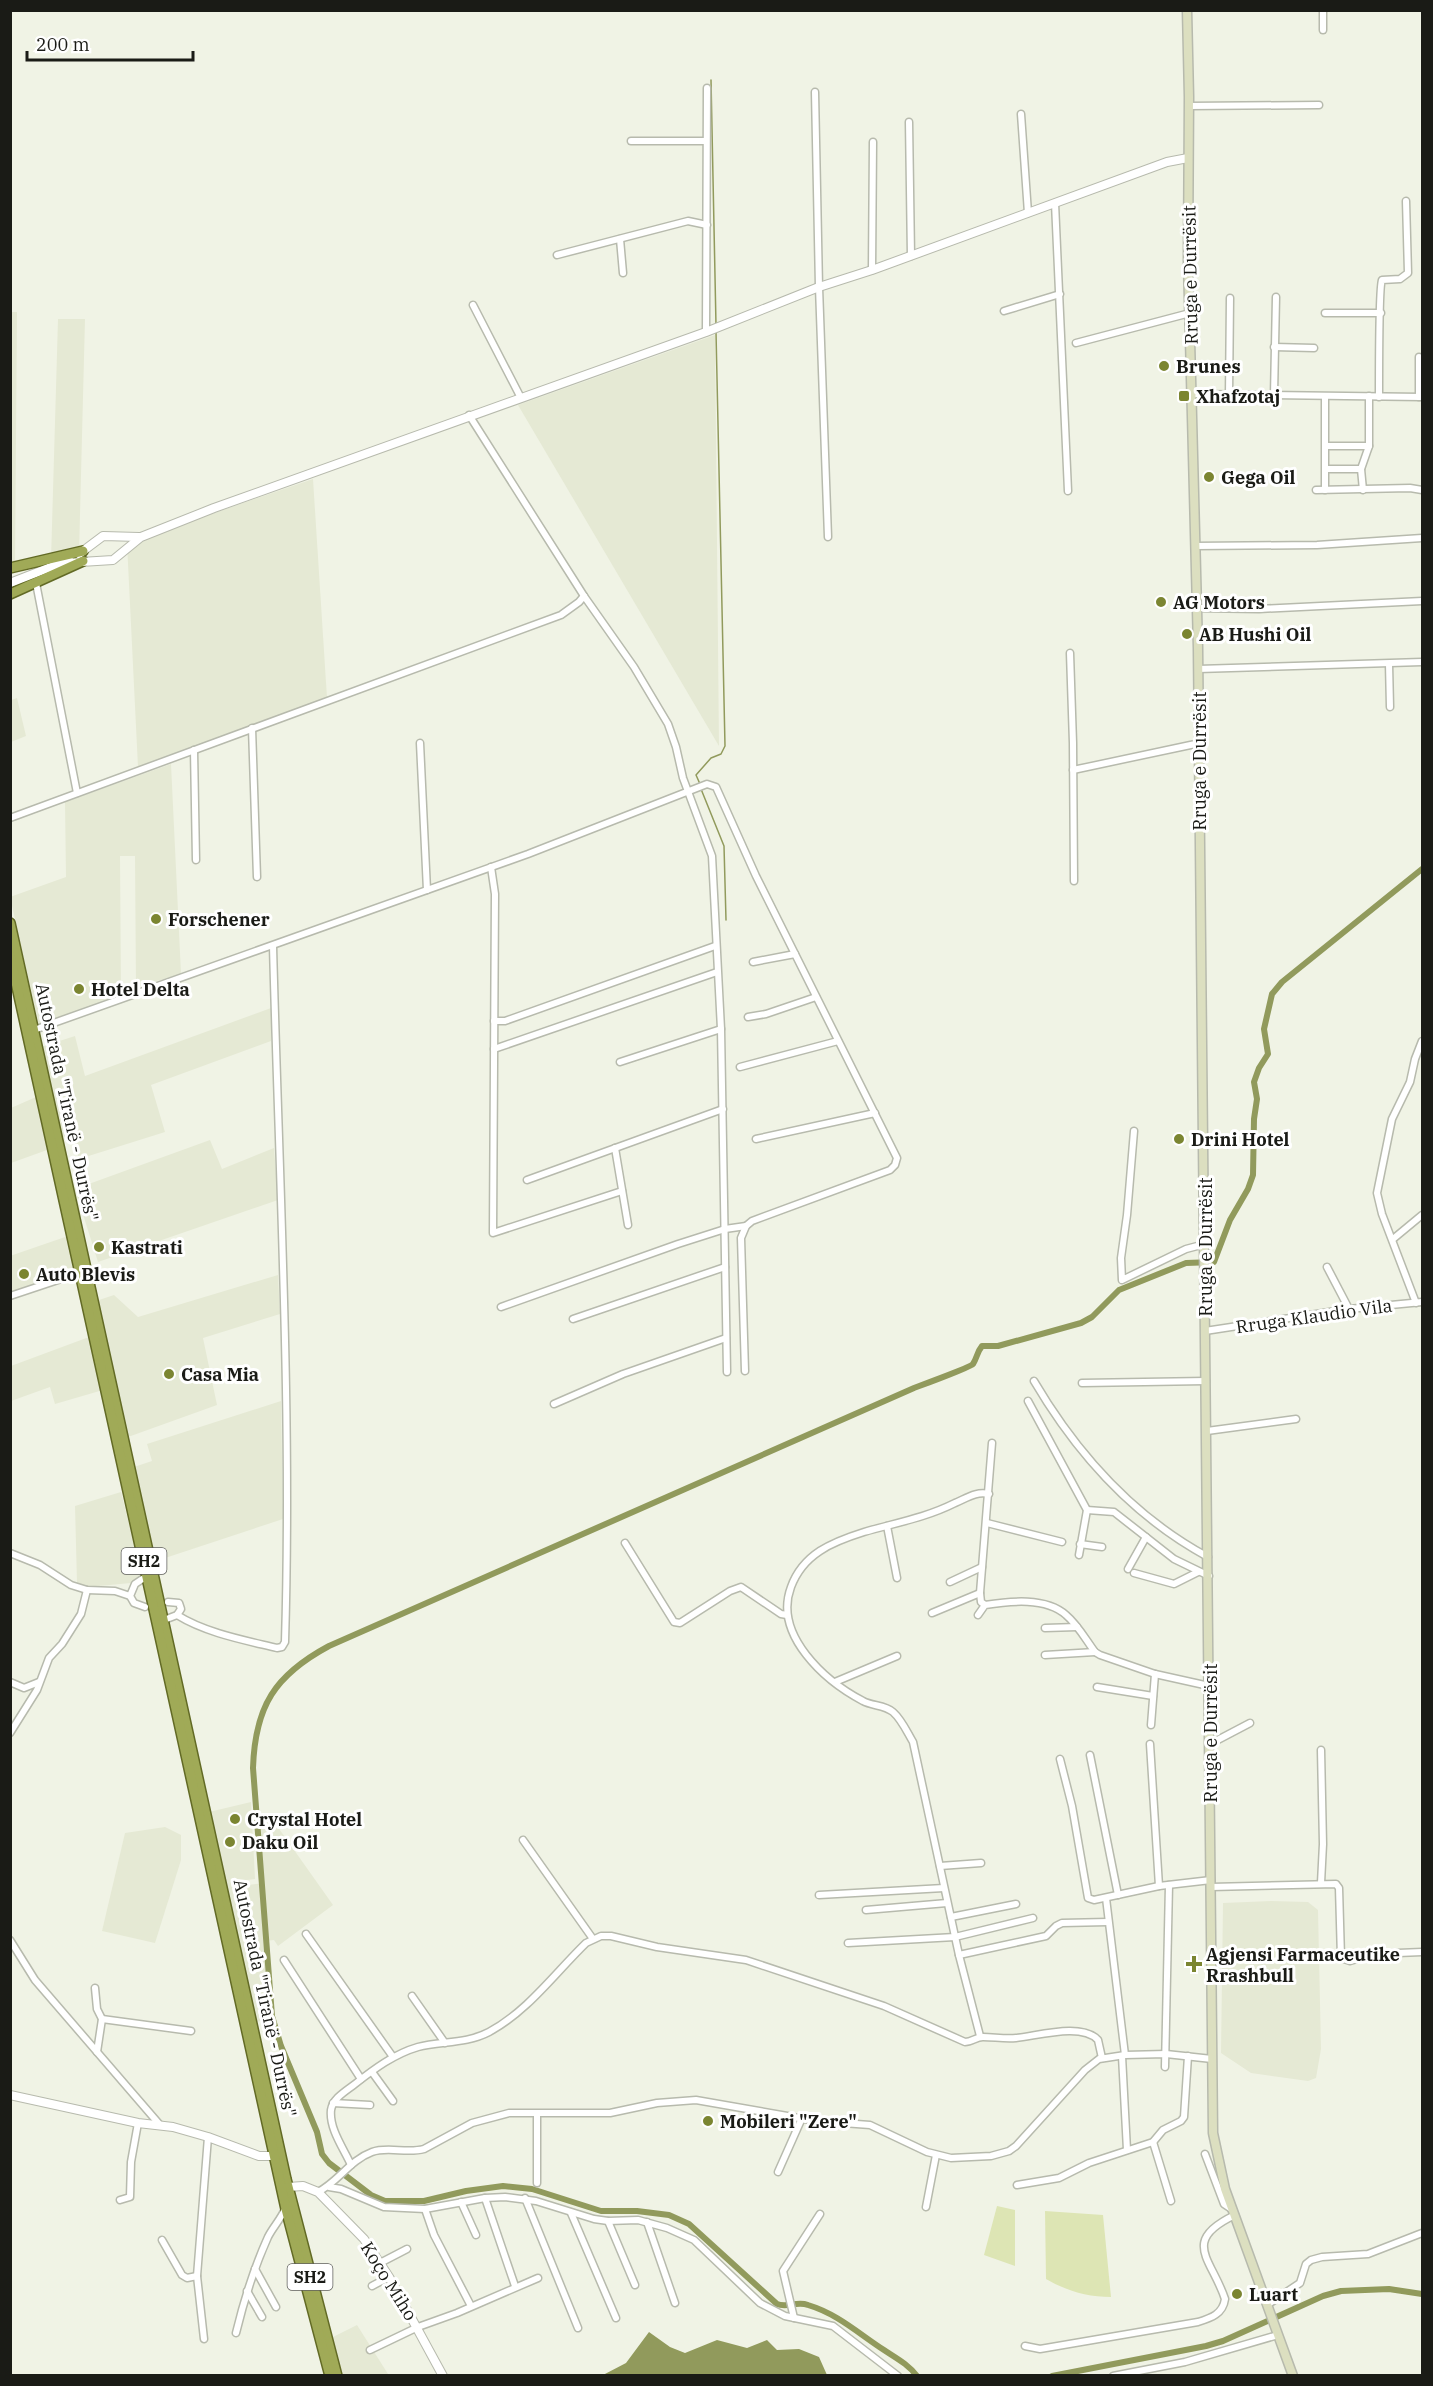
<svg xmlns="http://www.w3.org/2000/svg" width="1433" height="2386" viewBox="0 0 1433 2386" font-family="'IBM Plex Serif',serif">
<rect width="100%" height="100%" fill="#f0f3e5"/>
<g fill="#e5e9d4">
<polygon points="10,312 17,312 15,568 11,569"/>
<polygon points="58,319 85,319 79,554 51,560"/>
<polygon points="715,335 719,746 518,405"/>
<polygon points="313,479 327,698 138,767 127,543"/>
<polygon points="17,698 26,736 11,742 11,700"/>
<polygon points="171,764 181,974 136,987 135,856 120,856 121,997 39,1026 10,897 66,877 65,802"/>
<polygon points="271,1008 271,1041 151,1085 165,1132 79,1159 72,1135 61,1138 41,1047 75,1036 85,1076"/>
<polygon points="36,1097 47,1150 11,1163 11,1108"/>
<polygon points="210,1140 222,1169 274,1148 278,1200 98,1262 75,1189"/>
<polygon points="68,1236 76,1272 11,1295 10,1256"/>
<polygon points="278,1275 280,1314 203,1338 217,1405 128,1437 96,1301 114,1295 138,1317"/>
<polygon points="89,1337 103,1390 55,1404 50,1387 11,1401 11,1366"/>
<polygon points="281,1401 283,1519 156,1561 134,1467 152,1461 147,1444"/>
<polygon points="121,1492 142,1575 131,1583 88,1587 77,1583 75,1506"/>
<polygon points="251,1802 255,1879 231,1882 231,1887 264,1883 259,1819 270,1816 333,1905 278,1946 274,1940 265,1941 270,2019 256,2022 209,1812"/>
<polygon points="165,1827 181,1835 181,1860 155,1943 102,1931 125,1833"/>
<polygon points="1271,1901 1308,1902 1318,1910 1321,2049 1316,2078 1308,2081 1251,2073 1221,2053 1223,1903"/>
<polygon points="357,2325 388,2374 389,2375 342,2375 331,2338"/>
</g>
<g fill="#dde5b4">
<polygon points="997,2206 1015,2210 1015,2266 984,2255"/>
<path d="M 1045,2211 L 1103,2215 L 1111,2297 C 1087,2297 1067,2291 1046,2279 Z"/>
</g>
<polygon fill="#919a5c" points="649,2332 670,2347 685,2353 717,2340 747,2348 767,2340 777,2350 799,2349 819,2357 827,2375 603,2375 626,2363"/>
<g fill="none" stroke-linecap="round" stroke-linejoin="round">
<g stroke="#919a5c" stroke-width="1.5">
<polyline points="711,80 716,325"/>
<polyline points="700,784 696,775 711,758 721,754 725,746 716,332"/>
<polyline points="701,789 724,846 726,920"/>
</g>
<g stroke="#919a5c" stroke-width="6">
<path d="M 917,2376 C 908,2364 896,2358 884,2350 C 859,2334 838,2314 808,2305 C 797,2301 787,2308 777,2304 L 689,2224 L 669,2215 L 637,2211 L 601,2211 L 532,2189 L 503,2186 L 466,2191 L 424,2201 L 385,2201 L 371,2195 L 329,2163 L 322,2154 L 317,2132 L 281,2046 L 272,2016 L 253,1768 C 255,1706 275,1675 329,1646 L 914,1388 C 922,1385 971,1367 973,1364 C 977,1358 977,1352 982,1346 L 998,1346 L 1081,1323 L 1092,1317 L 1119,1290 L 1186,1263 L 1214,1262 L 1230,1220 L 1248,1189 L 1253,1175 L 1254,1119 L 1257,1099 L 1254,1082 L 1259,1068 L 1268,1054 L 1264,1029 L 1272,994 L 1282,982 L 1422,869"/>
<polyline points="1052,2376 1206,2346 1223,2341 1323,2296 1341,2291 1389,2289 1422,2294"/>
</g>
<g stroke="#b7baad" stroke-width="9">
<g id="minor">
<polyline points="1323,10 1323,30"/>
<polyline points="815,92 819,287 828,537"/>
<polyline points="1189,106 1319,105"/>
<polyline points="1021,114 1028,213"/>
<polyline points="909,122 911,256"/>
<polyline points="631,141 706,141"/>
<polyline points="1055,203 1068,491"/>
<polyline points="620,239 623,273"/>
<polyline points="557,255 688,221 707,225"/>
<polyline points="872,270 873,142"/>
<polyline points="473,305 521,398"/>
<polyline points="1004,311 1060,294"/>
<polyline points="1325,313 1381,313"/>
<polyline points="706,332 707,88"/>
<polyline points="1076,343 1190,313"/>
<polyline points="1274,347 1314,348"/>
<polyline points="1419,357 1419,397"/>
<polyline points="1192,394 1422,397"/>
<polyline points="1229,395 1230,298"/>
<polyline points="1274,395 1276,297"/>
<polyline points="1325,397 1325,490"/>
<path d="M 1379,397 C 1379,381 1379,286 1382,280 L 1400,279 L 1408,273 L 1406,201"/>
<polyline points="469,415 584,596 634,667 668,724 676,747 683,778 712,856 721,1029 727,1372"/>
<polyline points="1326,446 1369,446"/>
<polyline points="1326,469 1361,469"/>
<polyline points="1316,490 1410,488 1422,490"/>
<polyline points="1363,490 1361,469 1369,446 1369,396"/>
<polyline points="1195,546 1317,545 1422,538"/>
<polyline points="36,583 77,793"/>
<polyline points="1197,608 1259,609 1422,601"/>
<polyline points="1070,653 1073,743 1074,881"/>
<polyline points="1389,664 1390,707"/>
<polyline points="1198,669 1422,662"/>
<polyline points="252,728 257,877"/>
<polyline points="420,743 427,890"/>
<polyline points="194,750 196,860"/>
<polyline points="1073,770 1200,743"/>
<polyline points="10,818 561,615 579,602 584,596"/>
<polyline points="491,867 495,894 493,1233 622,1191"/>
<polyline points="753,962 795,954"/>
<polyline points="748,1017 766,1014 816,997"/>
<polyline points="494,1021 505,1021 715,946"/>
<polyline points="34,1030 528,854 707,784 716,787 756,876 897,1158 895,1165 890,1170 752,1221 746,1226 741,1238 745,1371"/>
<polyline points="494,1049 717,972"/>
<polyline points="620,1062 721,1029"/>
<polyline points="740,1067 838,1041"/>
<polyline points="1134,1131 1127,1215 1121,1258 1122,1280 1186,1249 1205,1244"/>
<polyline points="756,1139 875,1113"/>
<polyline points="615,1148 628,1225"/>
<polyline points="527,1180 723,1109"/>
<polyline points="1393,1239 1422,1215"/>
<polyline points="1327,1267 1349,1309"/>
<polyline points="10,1296 79,1273"/>
<polyline points="1416,1303 1382,1214 1377,1193 1392,1119 1410,1082 1415,1059 1422,1041"/>
<polyline points="501,1307 678,1244 725,1229 746,1226"/>
<polyline points="573,1319 725,1267"/>
<polyline points="1205,1331 1349,1309 1422,1302"/>
<path d="M 1034,1381 C 1077,1454 1134,1517 1208,1557"/>
<polyline points="1082,1383 1206,1381"/>
<polyline points="1028,1401 1087,1510 1079,1555"/>
<polyline points="554,1404 623,1374 726,1338"/>
<polyline points="1207,1431 1296,1419"/>
<polyline points="1087,1510 1114,1512 1174,1559 1209,1576"/>
<polyline points="987,1523 1062,1542"/>
<polyline points="887,1526 897,1578"/>
<polyline points="625,1543 674,1622 680,1623 730,1591 741,1587 781,1614 787,1615"/>
<polyline points="1080,1544 1102,1547"/>
<polyline points="10,1553 40,1565 71,1585 87,1590 115,1591 130,1596"/>
<polyline points="1128,1569 1146,1537"/>
<polyline points="1134,1573 1174,1584 1198,1572"/>
<polyline points="950,1582 982,1567"/>
<polyline points="985,1605 981,1602 980,1593 992,1443"/>
<polyline points="145,1607 134,1603 130,1596 135,1584 147,1576"/>
<polyline points="932,1613 980,1593"/>
<path d="M 177,1615 C 206,1633 244,1640 277,1648 L 282,1647 L 285,1642 C 292,1410 279,1178 273,946"/>
<path d="M 978,1615 L 985,1605 C 1010,1601 1046,1597 1066,1615 C 1078,1625 1086,1640 1095,1652 L 1100,1655 L 1155,1674 L 1209,1686"/>
<polyline points="164,1620 177,1615 181,1609 179,1603 168,1602"/>
<polyline points="1045,1628 1077,1627"/>
<polyline points="1045,1655 1095,1652"/>
<polyline points="10,1682 24,1688 39,1682"/>
<polyline points="835,1682 897,1656"/>
<polyline points="1097,1687 1153,1696"/>
<polyline points="1151,1725 1155,1674"/>
<polyline points="10,1733 37,1690 49,1658 62,1644 81,1614 87,1590"/>
<polyline points="1150,1744 1159,1886"/>
<polyline points="1210,1744 1250,1723"/>
<polyline points="1321,1750 1323,1844 1321,1883"/>
<polyline points="1090,1755 1118,1895"/>
<polyline points="1060,1759 1072,1806 1088,1898 1094,1900 1159,1886 1211,1880"/>
<polyline points="523,1840 593,1939"/>
<polyline points="940,1866 981,1863"/>
<polyline points="1211,1887 1336,1884 1339,1888 1341,1958 1350,1961 1374,1954 1422,1952"/>
<polyline points="819,1895 944,1888"/>
<polyline points="1106,1898 1125,2055"/>
<polyline points="866,1910 947,1903"/>
<polyline points="951,1917 1016,1904"/>
<polyline points="306,1934 393,2057"/>
<polyline points="10,1940 35,1980 160,2125"/>
<polyline points="848,1943 955,1937 1033,1918"/>
<polyline points="959,1955 1046,1936 1056,1926 1062,1923 1108,1922"/>
<polyline points="284,1960 361,2079"/>
<polyline points="95,1988 97,2009 102,2019 97,2052"/>
<polyline points="412,1996 445,2043"/>
<polyline points="102,2019 191,2031"/>
<path d="M 980,2036 L 959,1955 L 913,1742 C 907,1732 902,1720 893,1712 C 885,1705 872,1706 863,1701 C 825,1681 773,1635 791,1587 C 803,1554 832,1542 864,1532 C 895,1523 925,1518 955,1503 C 967,1498 976,1491 989,1494"/>
<polyline points="1122,2056 1127,2150"/>
<polyline points="1165,2067 1169,1885"/>
<polyline points="372,2072 393,2101"/>
<polyline points="333,2103 370,2105"/>
<polyline points="1153,2142 1171,2201"/>
<polyline points="1205,2154 1224,2204 1233,2210"/>
<path d="M 351,2165 C 344,2149 329,2129 331,2110 C 333,2098 346,2091 355,2084 C 374,2069 394,2054 418,2047 C 441,2041 466,2044 489,2032 C 528,2011 555,1973 586,1943 L 601,1936 L 611,1936 L 657,1947 L 746,1960 L 884,2006 L 965,2042 C 972,2042 976,2037 983,2037 C 994,2037 1004,2039 1016,2038 C 1037,2036 1082,2022 1098,2040 L 1102,2058"/>
<polyline points="778,2172 802,2118"/>
<polyline points="537,2183 537,2114"/>
<polyline points="1017,2185 1059,2178 1089,2163 1153,2142 1163,2130 1181,2121 1184,2117 1188,2056"/>
<polyline points="329,2187 341,2189 384,2207 425,2209 485,2198 505,2197 536,2201 594,2219 608,2221 638,2220 667,2228 694,2240 760,2303 785,2316 833,2326 898,2376"/>
<path d="M 318,2192 C 338,2182 350,2160 372,2152 C 388,2146 407,2154 424,2149 L 472,2123 L 509,2113 L 610,2113 L 657,2103 L 696,2100 L 816,2121 L 870,2125 L 927,2152 L 951,2158 L 991,2156 L 1009,2151 L 1016,2146 L 1085,2070 L 1099,2059 L 1125,2055 L 1166,2054 L 1212,2059"/>
<polyline points="485,2198 515,2286"/>
<polyline points="525,2198 578,2328"/>
<polyline points="120,2200 130,2197 131,2162 138,2123"/>
<polyline points="461,2202 476,2235"/>
<polyline points="926,2207 936,2155"/>
<polyline points="425,2209 434,2235 471,2306"/>
<polyline points="571,2213 616,2318"/>
<polyline points="608,2221 635,2285"/>
<polyline points="647,2222 675,2303"/>
<polyline points="162,2240 182,2275 187,2278 197,2276"/>
<polyline points="380,2263 407,2249"/>
<polyline points="255,2269 276,2307"/>
<polyline points="372,2286 389,2277"/>
<polyline points="247,2291 262,2317"/>
<polyline points="1267,2305 1300,2283 1306,2264 1311,2260 1322,2257 1368,2254 1422,2233"/>
<polyline points="794,2318 783,2271 820,2214"/>
<path d="M 236,2333 C 244,2300 254,2268 268,2237 C 273,2227 281,2219 285,2209"/>
<polyline points="204,2339 197,2276 208,2137"/>
<path d="M 1025,2346 L 1040,2349 L 1198,2322 C 1211,2318 1223,2314 1225,2299 C 1212,2259 1180,2241 1235,2215"/>
<polyline points="370,2350 418,2327 457,2313 538,2278"/>
<polyline points="1113,2376 1185,2362 1278,2335"/>
</g>
</g>
<g stroke="#b7baad" stroke-width="10">
<g id="tertiary">
<polyline points="79,554 103,536 139,537"/>
<polyline points="65,563 113,560 141,537 214,508 706,332 819,287 872,270 1167,162 1188,158"/>
<polyline points="10,583 69,560"/>
<polyline points="10,2095 138,2123 173,2127 208,2137 259,2156 274,2156"/>
<polyline points="288,2187 303,2186 318,2192 364,2239 389,2277 443,2376"/>
</g>
</g>
<g stroke="#b7baad" stroke-width="11">
<polyline id="secondary" points="1187,10 1189,97 1188,262 1198,648 1213,2133 1225,2189 1293,2376"/>
</g>
<g stroke="#626a25" stroke-width="12">
<g id="trunk">
<polyline points="10,568 83,551"/>
<polyline points="10,594 83,561"/>
<polyline points="10,923 286,2179 337,2376"/>
<polyline points="10,955 286,2209 330,2376"/>
</g>
</g>
<use href="#minor" stroke="#fff" stroke-width="6"/>
<use href="#tertiary" stroke="#fff" stroke-width="8"/>
<use href="#secondary" stroke="#dcdfc0" stroke-width="8"/>
<use href="#trunk" stroke="#a0aa57" stroke-width="9"/>
</g>
<g fill="#7b8531" stroke="#fff" stroke-width="2">
<circle cx="1164" cy="366" r="6"/>
<rect x="1178" y="390" width="12" height="12" rx="3"/>
<circle cx="1209" cy="477" r="6"/>
<circle cx="1161" cy="602" r="6"/>
<circle cx="1187" cy="634" r="6"/>
<circle cx="156" cy="919" r="6"/>
<circle cx="79" cy="989" r="6"/>
<circle cx="1179" cy="1139" r="6"/>
<circle cx="99" cy="1247" r="6"/>
<circle cx="24" cy="1274" r="6"/>
<circle cx="169" cy="1374" r="6"/>
<circle cx="235" cy="1819" r="6"/>
<circle cx="230" cy="1842" r="6"/>
<path d="M1191 1955h6v6h6v6h-6v6h-6v-6h-6v-6h6z"/>
<circle cx="708" cy="2121" r="6"/>
<circle cx="1237" cy="2294" r="6"/>
</g>
<g text-anchor="middle" dominant-baseline="central" stroke-width="6" stroke-linejoin="round" paint-order="stroke">
<g fill="#fff" stroke="#5f5f5c" stroke-width="1.5">
<rect x="121.5" y="1548" width="45" height="26" rx="4.5"/>
<rect x="287.5" y="2264" width="45" height="26" rx="4.5"/>
</g>
<g font-size="16" font-weight="bold" fill="#1a1b16">
<text x="144" y="1561">SH2</text>
<text x="310" y="2277">SH2</text>
</g>
<g font-size="18" fill="#1a1b16" stroke="#fff">
<text transform="translate(1190 275) rotate(-91)">Rruga e Durrësit</text>
<text transform="translate(1199 761) rotate(-90)">Rruga e Durrësit</text>
<text transform="translate(67 1102) rotate(78)">Autostrada "Tiranë - Durrës"</text>
<text transform="translate(1205 1247) rotate(-90)">Rruga e Durrësit</text>
<text transform="translate(1314 1316) rotate(-8)">Rruga Klaudio Vila</text>
<text transform="translate(1210 1733) rotate(-90)">Rruga e Durrësit</text>
<text transform="translate(265 1998) rotate(78)">Autostrada "Tiranë - Durrës"</text>
<text transform="translate(389 2281) rotate(58)">Koço Miho</text>
</g>
<g font-size="18" font-weight="bold" fill="#1a1b16" stroke="#fff" text-anchor="start">
<text x="1176" y="366">Brunes</text>
<text x="1196" y="396">Xhafzotaj</text>
<text x="1221" y="477">Gega Oil</text>
<text x="1173" y="602">AG Motors</text>
<text x="1199" y="634">AB Hushi Oil</text>
<text x="168" y="919">Forschener</text>
<text x="91" y="989">Hotel Delta</text>
<text x="1191" y="1139">Drini Hotel</text>
<text x="111" y="1247">Kastrati</text>
<text x="36" y="1274">Auto Blevis</text>
<text x="181" y="1374">Casa Mia</text>
<text x="247" y="1819">Crystal Hotel</text>
<text x="242" y="1842">Daku Oil</text>
<text x="1206" y="1954">Agjensi Farmaceutike<tspan x="1206" dy="21">Rrashbull</tspan></text>
<text x="720" y="2121">Mobileri "Zere"</text>
<text x="1249" y="2294">Luart</text>
</g>
</g>
<rect width="1433" height="2386" fill="none" stroke="#1a1b16" stroke-width="24"/>
<path d="M27 51v9h166v-9" fill="none" stroke="#1a1b16" stroke-width="3"/>
<text x="36" y="51" font-size="18" fill="#1a1b16" stroke="#ffffff" stroke-width="4.5" paint-order="stroke">200 m</text>
</svg>
